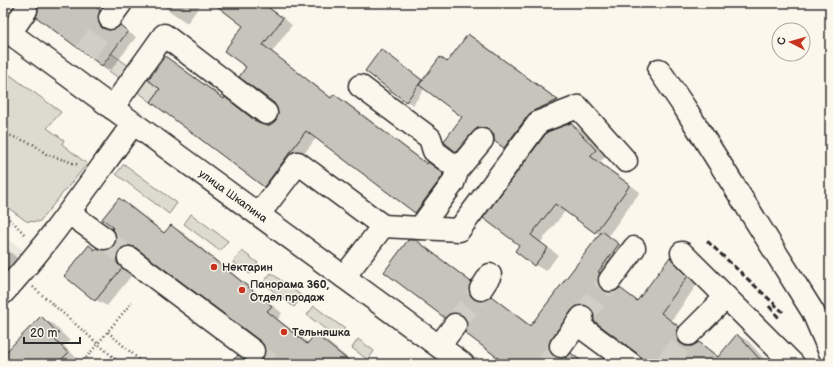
<svg xmlns="http://www.w3.org/2000/svg" width="833" height="367" viewBox="0 0 833 367" font-family="'Balsamiq Sans',sans-serif">
<rect width="100%" height="100%" fill="#fbf7ec"/>
<filter id="ink" filterUnits="userSpaceOnUse"><feTurbulence type="fractalNoise" baseFrequency=".025" numOctaves="2"/><feDisplacementMap in="SourceGraphic" scale="8" xChannelSelector="R" yChannelSelector="G"/><feConvolveMatrix kernelMatrix="1 2 1 2 8 2 1 2 1" color-interpolation-filters="sRGB"/></filter>
<g filter="url(#ink)">
<polygon fill="#ebe8de" points="3,236 23,250 3,274"/>
<g fill="#dddad0" stroke="#84827e">
<polygon points="111,53 133,69 124,82 102,66"/>
<polygon points="3,70 61,112 47,128 64,140 62,144 87,164 39,222 26,221 3,204"/>
<polygon points="142,78 145,80 147,79 160,89 151,102 134,89"/>
<polygon points="124,164 177,203 169,214 116,174"/>
<polygon points="191,214 228,241 220,251 184,224"/>
<polygon points="242,251 258,263 250,274 233,262"/>
<polygon points="271,273 302,296 294,307 263,283"/>
<polygon points="314,306 345,329 338,339 307,315"/>
<polygon points="358,339 374,351 368,360 352,348"/>
</g>
<g fill="#0003">
<polygon points="37,3 91,3 109,17 107,23 109,31 116,30 120,27 136,37 111,70 102,65"/>
<polygon points="158,3 202,3 187,23"/>
<polygon points="214,3 263,3 292,25 272,52 332,98 334,95 345,101 428,164 439,170 453,180 426,219 416,213 316,138 275,192 264,186 162,89 165,57 175,63 225,99 236,105 263,126 272,125 276,122 279,115 278,107 247,67 245,25"/>
<polygon points="468,35 479,41 568,107 515,154 495,141 493,134 489,134 467,157 457,151 464,117 425,88 413,105 406,101 381,50 424,81 440,58 448,62"/>
<polygon points="571,124 582,130 606,156 600,162 640,192 608,236 629,250 608,286 609,292 615,293 620,289 639,301 670,259 681,265 698,283 672,320 690,334 688,344 689,347 692,347 699,343 720,357 737,335 748,341 769,364 648,364 639,353 594,311 589,311 559,352 561,359 567,358 571,355 586,364 508,364 468,327 466,319 462,319 456,323 445,317 416,241 427,248 481,289 479,295 481,302 491,298 502,304 532,326 600,235 566,210 541,242 558,255 546,271 535,265 516,251 521,245"/>
<polygon points="119,199 131,206 165,233 171,226 182,232 282,313 278,319 309,343 315,335 327,341 355,364 254,364 264,359 266,352 265,345 261,341 143,252 135,253 128,270 132,275 107,306 96,300 89,246 96,250 103,251 110,250 115,246 117,239"/>
<polygon points="3,246 22,262 3,285"/>
<polygon points="42,318 53,324 70,341 64,346 79,360 74,364 3,364 3,357"/>
<polygon points="599,357 609,363 611,364 593,364"/>
</g>
<g fill="#c7c4bc" stroke="#2b2b2b">
<polygon points="36,3 90,3 100,10 98,17 99,23 102,28 109,30 115,29 120,25 128,31 102,66 36,17 38,11"/>
<polygon points="213,3 262,3 283,18 263,45 331,98 334,94 427,164 428,162 443,173 442,177 415,213 306,131 264,187 151,102 160,89 148,80 165,56 224,99 225,97 258,123 264,125 270,125 276,120 278,114 277,108 274,103 239,77 246,67 224,51 243,26"/>
<polygon points="468,34 558,100 535,110 529,114 504,148 494,141 494,135 490,131 484,128 477,128 473,132 456,152 445,143 444,141 462,117 419,85 440,57 447,62"/>
<polygon points="381,49 422,80 406,102 365,71"/>
<polygon points="571,123 596,150 590,156 630,185 595,233 555,204 531,235 548,248 534,266 515,251 519,245 483,218 547,132"/>
<polygon points="119,198 164,233 171,225 272,306 267,311 307,344 315,334 353,364 230,364 238,355 251,363 258,362 263,359 265,353 264,346 260,341 136,248 131,246 124,247 119,251 117,257 117,263 122,268 95,301 64,276 89,245 95,250 96,248 103,250 110,249 114,245 116,239 115,233 112,228 113,227 102,219"/>
<polygon points="602,231 619,244 598,272 600,273 598,279 598,285 602,290 609,292 615,291 620,288 637,301 670,257 688,276 661,313 679,327 677,331 677,337 680,343 685,346 692,346 699,342 718,357 737,334 764,364 643,364 642,359 638,354 594,321 593,312 589,307 583,305 577,306 572,310 551,339 549,345 550,351 554,356 560,358 566,358 571,353 585,364 506,364 465,333 467,327 467,321 462,315 456,313 451,313 445,318 384,272 408,240 416,240 471,282 469,289 470,295 474,299 481,301 486,300 491,296 530,326"/>
<polygon points="41,316 59,334 54,339 68,353 57,364 3,364 3,355"/>
</g>
<g fill="none" stroke-linecap="round" stroke-linejoin="round">
<g stroke="#d1cec5" stroke-width="22" stroke-dasharray="22 11" stroke-linecap="butt">
<polyline points="85,53 110,18"/>
<polyline points="104,238 129,258"/>
<polyline points="582,317 610,280"/>
<polyline points="455,325 481,289"/>
<polyline points="253,351 270,364"/>
<polyline points="547,364 561,346"/>
<polyline points="666,364 689,334"/>
</g>
<g stroke="#2b2b2b" stroke-width="25">
<g id="minor">
<polyline points="110,18 121,3"/>
<polyline points="10,33 26,10"/>
<polyline points="659,70 685,108 813,312 830,352"/>
<polyline points="360,86 430,138 434,151 458,169"/>
<polyline points="112,108 164,35 266,113"/>
<polyline points="69,213 104,238"/>
<polyline points="259,214 298,163 383,226 344,277"/>
<polyline points="383,226 459,230 539,122 578,107 626,161"/>
<polyline points="420,228 453,183 458,169 482,140"/>
<polyline points="682,253 793,364"/>
<polyline points="129,258 253,351"/>
<polyline points="610,280 634,248"/>
<polyline points="481,289 490,275"/>
<path d="M 3,293 C 51,241 91,181 133,124"/>
<polyline points="577,324 631,364"/>
<polyline points="689,334 726,297"/>
<polyline points="439,346 455,325"/>
<polyline points="561,346 582,317"/>
</g>
</g>
<g stroke="#2b2b2b" stroke-width="25">
<polyline id="major" points="3,28 463,364"/>
</g>
<g stroke="#2b2b2b" stroke-width="2.5" stroke-dasharray="1 3" stroke-linecap="butt">
<polyline points="3,133 33,144 46,154 79,165"/>
<polyline points="3,214 15,224 26,236"/>
<polyline points="33,287 121,364"/>
<polyline points="108,332 144,364"/>
<polyline points="81,364 132,302"/>
</g>
<use href="#minor" stroke="#fbf7ec" stroke-width="22"/>
<use href="#major" stroke="#fbf7ec" stroke-width="22"/>
<g stroke="#2b2b2b" stroke-width="3" stroke-dasharray="6 3" stroke-linecap="butt">
<polyline points="707,241 783,312"/>
<polyline points="769,306 779,318"/>
</g>
</g>
</g>
<g fill="#c8321e" stroke="#fbf7ec" stroke-width="1.5">
<circle cx="214" cy="267" r="4"/>
<circle cx="242" cy="290" r="4"/>
<circle cx="284" cy="332" r="4"/>
</g>
<g text-anchor="middle" dominant-baseline="central" stroke-width="3" stroke-linejoin="round" paint-order="stroke">
<g font-size="11" fill="#2b2b2b" stroke="#fbf7ec">
<text transform="translate(233 196) rotate(36)">улица Шкапина</text>
</g>
<g font-size="11" font-weight="bold" fill="#2b2b2b" stroke="#fbf7ec" text-anchor="start">
<text x="222" y="267">Нектарин</text>
<text x="250" y="284">Панорама 360,<tspan x="250" dy="13">Отдел продаж</tspan></text>
<text x="292" y="332">Тельняшка</text>
</g>
</g>
<rect width="833" height="367" fill="none" stroke="#fbf7ec" stroke-width="16"/>
<rect x="8" y="8" width="817" height="351" fill="none" stroke="#2b2b2b" stroke-width="1.5" filter="url(#ink)"/>
<g transform="translate(791 42) rotate(276)"><circle r="19" fill="#fbf7ec" stroke="#a8a59f"/>
<path d="M0-3L7 15L0 10L-7 15Z" fill="#c8321e"/>
<text y="-6" font-size="11" font-weight="bold" text-anchor="middle" fill="#2b2b2b">С</text>
</g>
<path d="M24 337v6h56v-6" fill="none" stroke="#2b2b2b" stroke-width="2"/>
<text x="30" y="337" font-size="12" fill="#2b2b2b" stroke="#fbf7ec" stroke-width="3" paint-order="stroke">20 m</text>
</svg>
